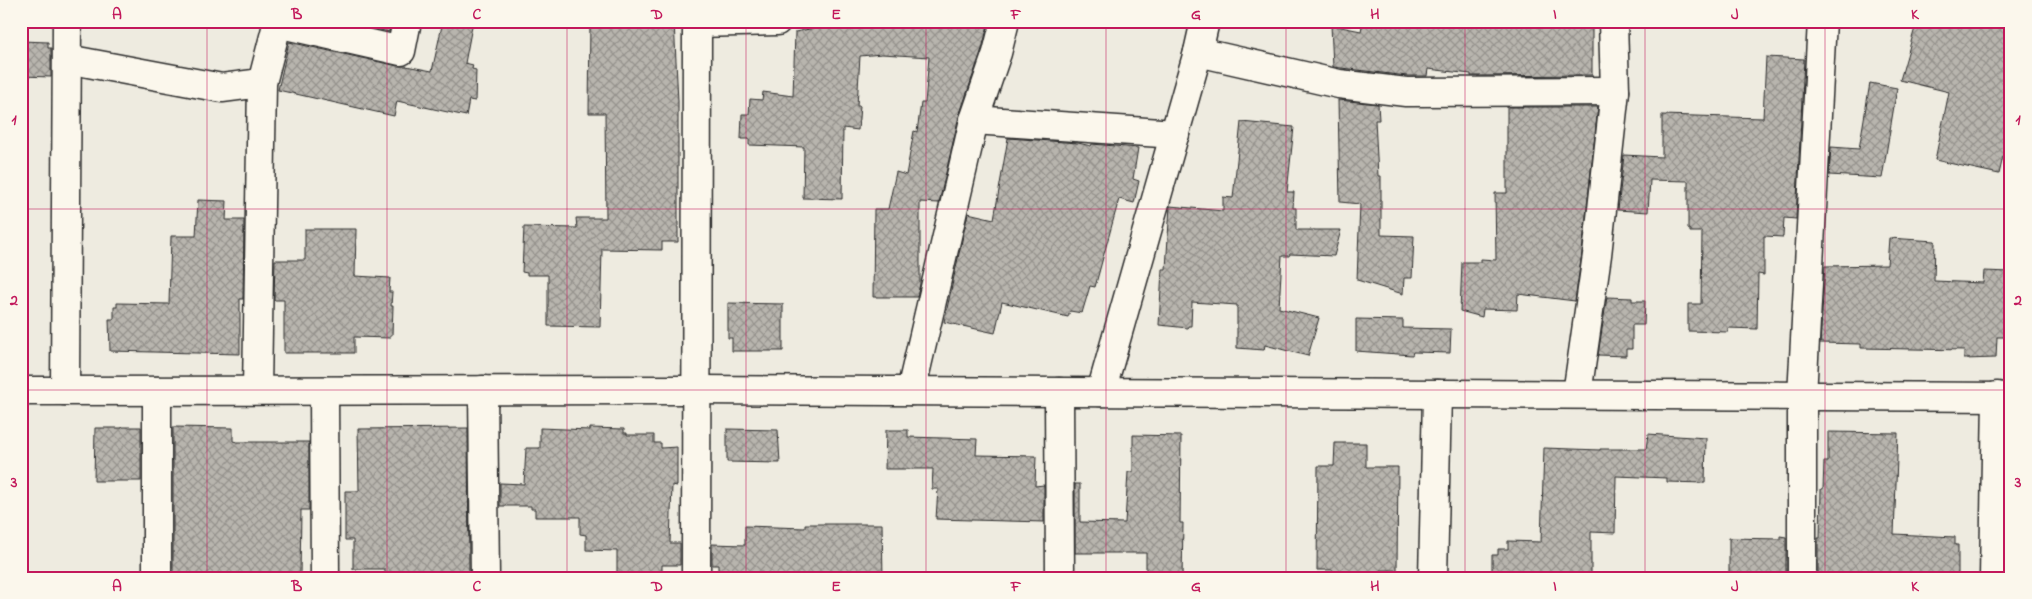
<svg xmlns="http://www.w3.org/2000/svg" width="2032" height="599" viewBox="0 0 2032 599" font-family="'Indie Flower',sans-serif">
<defs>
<pattern id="building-cross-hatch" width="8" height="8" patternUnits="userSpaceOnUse" patternTransform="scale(1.25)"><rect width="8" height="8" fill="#b8b5ae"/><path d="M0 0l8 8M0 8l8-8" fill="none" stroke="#96938e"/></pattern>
</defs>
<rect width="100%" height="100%" fill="#eeebe0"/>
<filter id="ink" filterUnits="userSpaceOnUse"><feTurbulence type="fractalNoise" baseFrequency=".02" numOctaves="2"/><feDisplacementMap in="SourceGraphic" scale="10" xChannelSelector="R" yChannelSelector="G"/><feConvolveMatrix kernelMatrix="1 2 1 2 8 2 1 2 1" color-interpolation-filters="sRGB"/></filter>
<g filter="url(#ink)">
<g fill="url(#building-cross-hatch)" stroke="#2b2b2b">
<polygon points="340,21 391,21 389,32"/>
<polygon points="443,21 473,21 465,63 473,65 472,69 476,70 475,101 469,100 466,116 397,101 394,116 278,90 289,42 398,66 406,66 432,71"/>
<polygon points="590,21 674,21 678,101 678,242 662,242 662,250 602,249 600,327 548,326 548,275 527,275 527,273 522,272 524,227 577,228 576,218 606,218 605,113 589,113"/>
<polygon points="873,21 989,21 982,49 959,116 939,203 920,202 920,284 917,297 873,297 874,209 888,209 896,172 906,175 914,131 917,132 921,103 925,103 929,57 882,54 860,56 857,106 860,106 858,130 843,128 842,199 803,198 804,147 749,145 749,139 741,139 742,114 749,114 750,99 762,100 763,92 793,96 795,32 829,25 873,27"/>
<polygon points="1363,21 1461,21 1461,23 1535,22 1592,24 1592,75 1471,76 1471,74 1428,69 1427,76 1407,76 1333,67 1331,25 1361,31"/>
<polygon points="1917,21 2011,21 2011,148 2008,147 2006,158 2003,157 1999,174 1935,160 1949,92 1900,80"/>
<polygon points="21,41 48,42 48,48 51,48 51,77 21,76"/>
<polygon points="1766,57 1804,59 1796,219 1784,218 1783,237 1764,236 1764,275 1758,274 1757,329 1728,328 1728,332 1688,331 1688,304 1701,304 1702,232 1690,232 1690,230 1688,229 1688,181 1650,180 1648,212 1618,210 1624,155 1662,157 1662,115 1763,118"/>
<polygon points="1870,83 1897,88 1882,178 1829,175 1831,147 1859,149"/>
<polygon points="1338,100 1378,104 1379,120 1375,120 1378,176 1381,176 1381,235 1414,236 1412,278 1404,278 1403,294 1357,280 1360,204 1340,202"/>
<polygon points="1507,107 1598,107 1582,253 1575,301 1518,294 1517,310 1483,309 1482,317 1460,311 1462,262 1481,262 1481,259 1496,260 1495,193 1507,193"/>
<polygon points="1241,122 1294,127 1287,192 1294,192 1293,208 1296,208 1296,230 1341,230 1334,256 1290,254 1289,256 1282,256 1279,308 1319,318 1308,356 1265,345 1264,350 1237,348 1237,305 1192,302 1191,326 1188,326 1188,328 1159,325 1162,269 1166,269 1170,206 1223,211 1223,197 1233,198"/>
<polygon points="1008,138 1078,143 1091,146 1092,144 1138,148 1133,179 1139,181 1134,203 1119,199 1095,287 1090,286 1082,313 1070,311 1068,317 1002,302 995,333 944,322 968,213 994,219"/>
<polygon points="198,200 227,201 226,220 244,220 243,299 240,299 240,354 110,351 109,319 114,319 114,307 117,307 117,303 169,304 171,236 196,236"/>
<polygon points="305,229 356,229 355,276 390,278 389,292 392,292 391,306 393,306 392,335 390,335 390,338 354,337 354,353 284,353 284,300 274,300 275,260 305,260"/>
<polygon points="1889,238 1935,241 1934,281 1983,283 1984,271 2011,272 2011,337 1997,337 1996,358 1964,359 1964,350 1861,348 1861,344 1820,343 1825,266 1887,265"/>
<polygon points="1607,297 1632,298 1632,301 1645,301 1644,325 1632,325 1632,349 1626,349 1626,356 1598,355"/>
<polygon points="728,303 783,304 783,351 732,351 732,338 728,338"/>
<polygon points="1356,319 1403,320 1403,328 1451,329 1450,353 1413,352 1412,355 1356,351"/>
<polygon points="122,427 141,427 141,481 94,481 95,428 122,428"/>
<polygon points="173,427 233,428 233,441 237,442 309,442 309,510 301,510 300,576 173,574"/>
<polygon points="468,428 469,578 385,578 385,569 353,569 353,540 345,540 345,491 359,491 358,429"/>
<polygon points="540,428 590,430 590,428 624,429 624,433 627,433 627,435 654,435 654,443 661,443 661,448 677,447 677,486 672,485 670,543 680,543 680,565 662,565 662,578 617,578 617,551 586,550 586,535 580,534 580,517 535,517 535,509 531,509 531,506 500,506 500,483 524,484 526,448 540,448"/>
<polygon points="727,429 778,430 780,463 727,462"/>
<polygon points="886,430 908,430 908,437 977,439 976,455 1036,456 1035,486 1044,485 1044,522 936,519 938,489 932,489 933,469 885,469"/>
<polygon points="1828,432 1898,433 1894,534 1955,537 1955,545 1958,545 1958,578 1818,578 1818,538 1820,538 1821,489 1823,489 1824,462 1828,462"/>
<polygon points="1648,434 1706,438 1705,483 1667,482 1667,478 1616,476 1615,533 1591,532 1591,578 1492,578 1492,555 1498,555 1498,549 1508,549 1508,541 1541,542 1544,448 1600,450 1600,449 1646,449"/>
<polygon points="1133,435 1181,436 1180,523 1183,523 1182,578 1146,578 1146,553 1075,553 1075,484 1080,484 1080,522 1125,523 1128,472 1133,472"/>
<polygon points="1335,443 1366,443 1366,467 1398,467 1397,570 1381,570 1381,575 1333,575 1333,570 1317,570 1318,466 1334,466"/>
<polygon points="805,524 882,524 883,578 718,578 718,565 712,565 712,544 745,545 745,526 805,528"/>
<polygon points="1780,536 1786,537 1786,578 1729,578 1729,538 1780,539"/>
</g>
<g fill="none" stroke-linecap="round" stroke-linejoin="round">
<g stroke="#2b2b2b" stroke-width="31">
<g id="street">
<polyline points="277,23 401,51 407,21"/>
<polyline points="697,23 777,21"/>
<polyline points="1198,52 1339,84 1406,92 1615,91"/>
<polyline points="67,59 222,88 262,83"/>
<polyline points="974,120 1175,134"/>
<polyline points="257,390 262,83 278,21"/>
<polyline points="483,390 485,578"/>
<polyline points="65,391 67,21"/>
<polyline points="324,391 325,578"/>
<polyline points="911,391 974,120 997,53 1005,21"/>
<polyline points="1059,392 1060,578"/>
<polyline points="1101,392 1198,52 1205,21"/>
<polyline points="1577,394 1597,255 1615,91 1613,21"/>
<polyline points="157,578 157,391"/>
<polyline points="696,578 697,21"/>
<polyline points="1433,578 1437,394"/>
<polyline points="1802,578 1802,396 1822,21"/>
<polyline points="1994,578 1997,396"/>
</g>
</g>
<g stroke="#2b2b2b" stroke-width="31">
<polyline id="secondary" points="21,391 698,390 2011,397"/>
</g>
<use href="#street" stroke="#fbf7ec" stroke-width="28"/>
<use href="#secondary" stroke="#fbf7ec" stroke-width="28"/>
</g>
</g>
<path fill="none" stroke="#c2185b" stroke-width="1" stroke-opacity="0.55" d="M 207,21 L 207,578M 387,21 L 387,578M 567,21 L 567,578M 746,21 L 746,578M 926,21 L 926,578M 1106,21 L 1106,578M 1286,21 L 1286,578M 1465,21 L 1465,578M 1645,21 L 1645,578M 1825,21 L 1825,578M 21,209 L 2011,209M 21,390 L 2011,390"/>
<rect width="2032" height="599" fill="none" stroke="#fbf7ec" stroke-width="55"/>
<rect x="28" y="28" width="1976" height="544" fill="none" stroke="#c2185b" stroke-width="2"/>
<g font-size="16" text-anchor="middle" font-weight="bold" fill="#c2185b">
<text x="117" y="19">A</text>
<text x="297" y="19">B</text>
<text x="477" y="19">C</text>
<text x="657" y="19">D</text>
<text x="836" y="19">E</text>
<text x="1016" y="19">F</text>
<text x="1196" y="19">G</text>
<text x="1375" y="19">H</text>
<text x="1555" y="19">I</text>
<text x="1735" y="19">J</text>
<text x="1915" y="19">K</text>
<text x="14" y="124">1</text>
<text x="2018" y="124">1</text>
<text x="14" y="305">2</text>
<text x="2018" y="305">2</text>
<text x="14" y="487">3</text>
<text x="2018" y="487">3</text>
<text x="117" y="591">A</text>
<text x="297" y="591">B</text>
<text x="477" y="591">C</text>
<text x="657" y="591">D</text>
<text x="836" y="591">E</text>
<text x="1016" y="591">F</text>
<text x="1196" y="591">G</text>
<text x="1375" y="591">H</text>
<text x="1555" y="591">I</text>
<text x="1735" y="591">J</text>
<text x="1915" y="591">K</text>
</g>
</svg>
